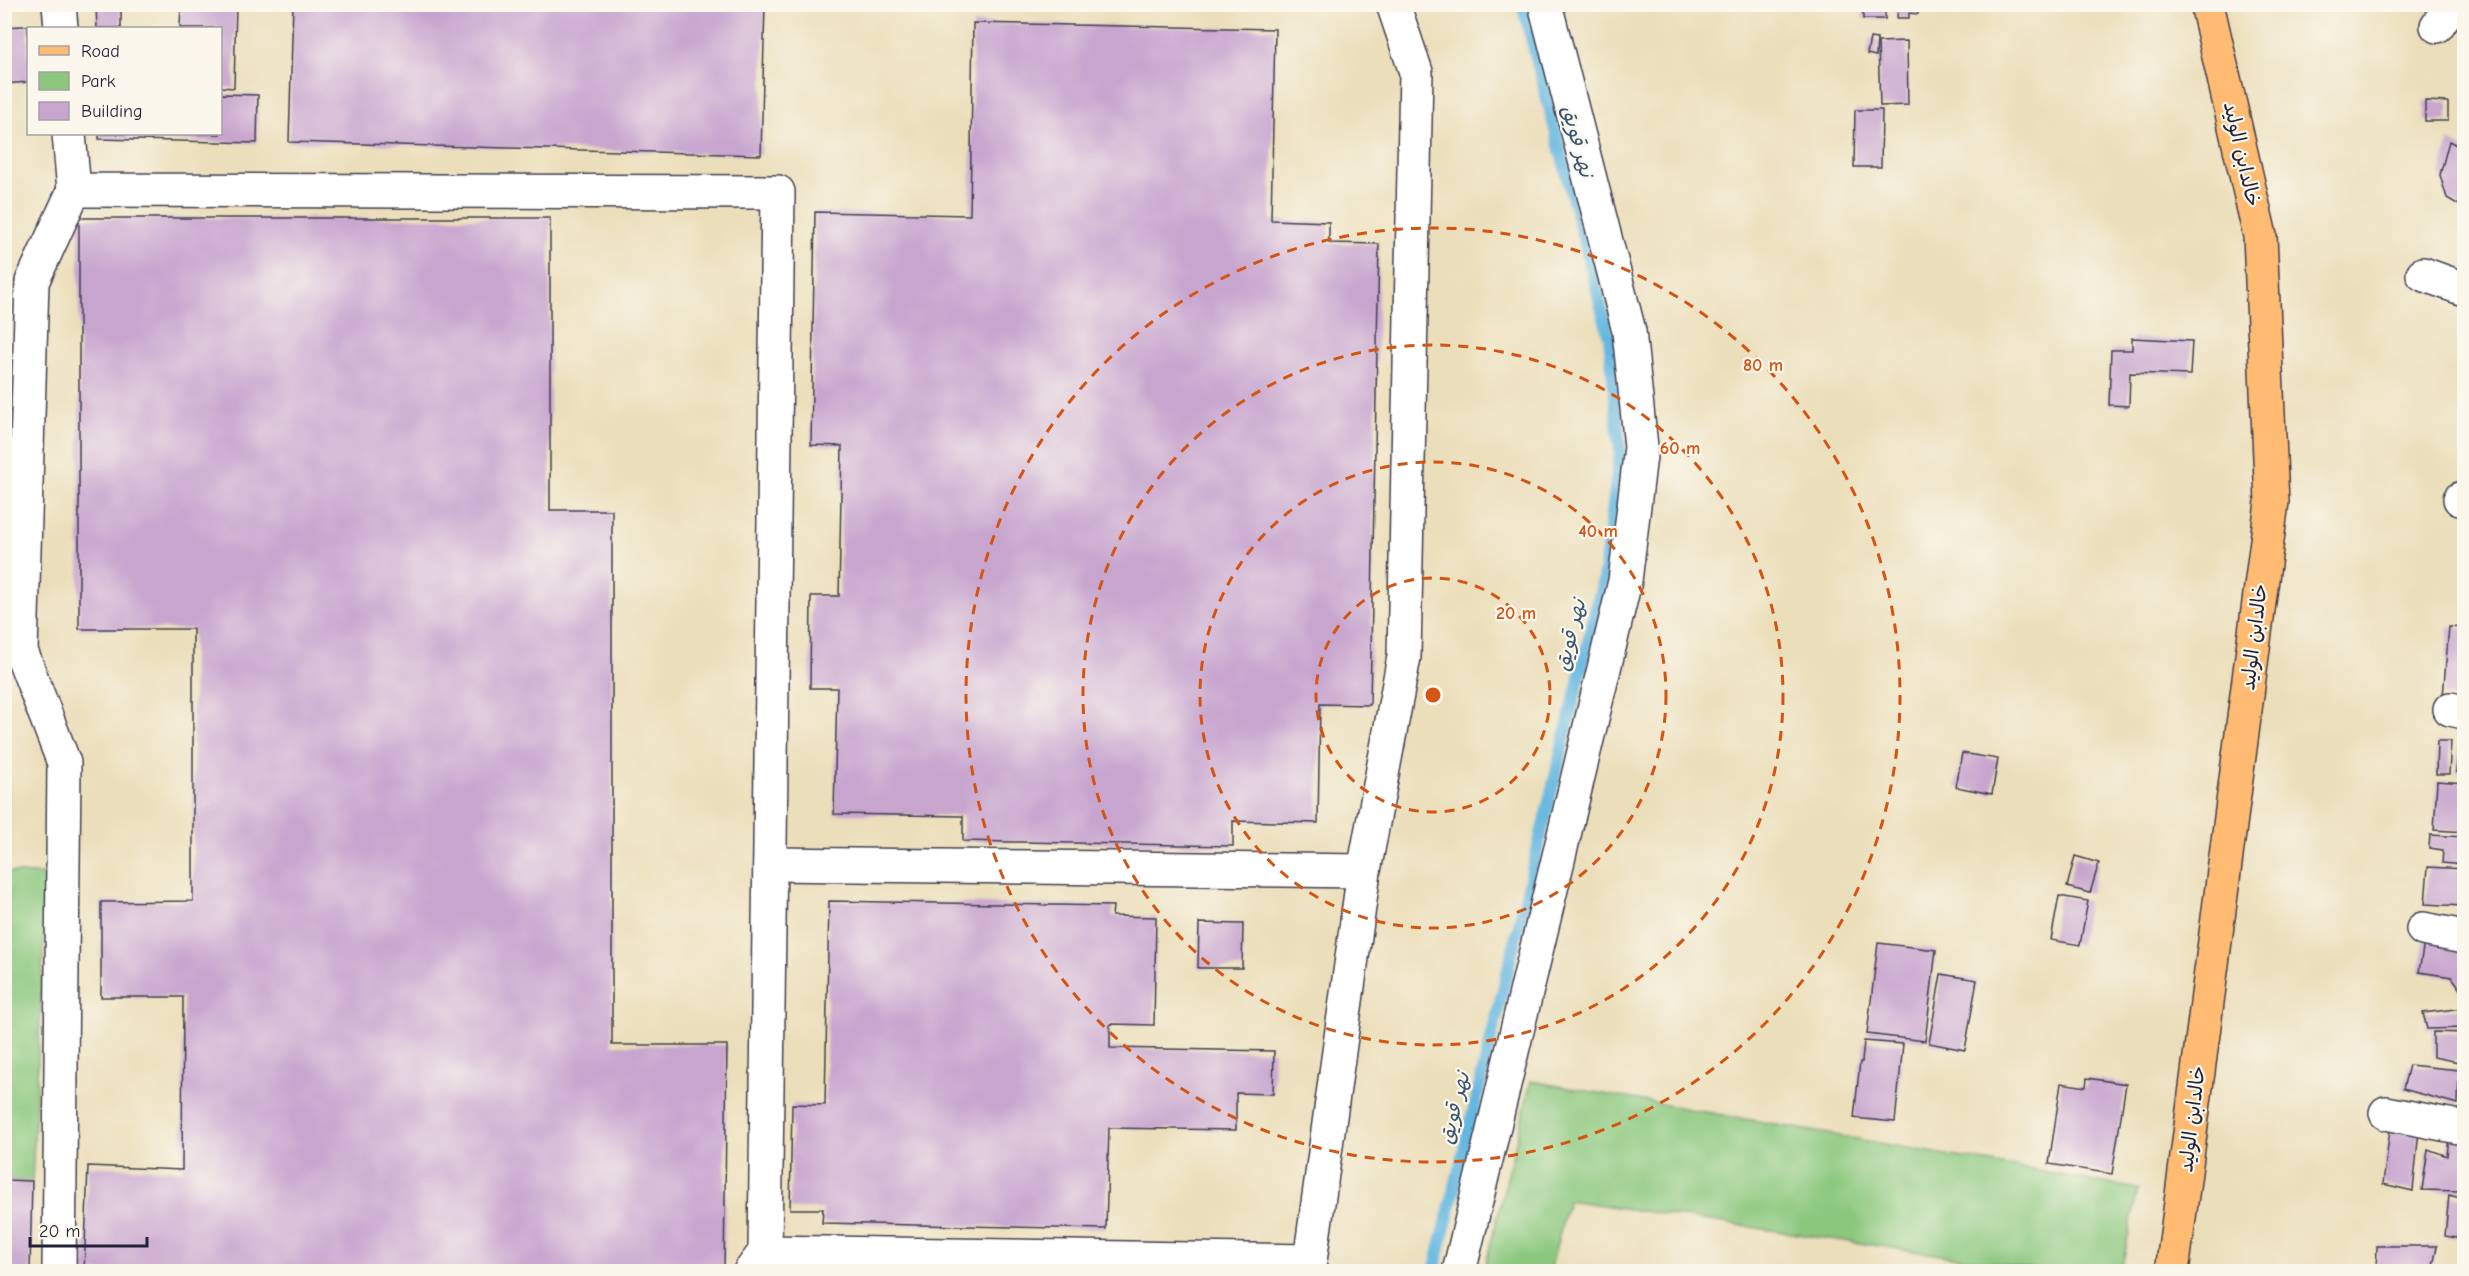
<svg xmlns="http://www.w3.org/2000/svg" width="2469" height="1276" viewBox="0 0 2469 1276" font-family="'Comic Neue','Playpen Sans Arabic',sans-serif">
<rect width="100%" height="100%" fill="#fbf7ec"/>
<filter id="ink" filterUnits="userSpaceOnUse"><feTurbulence type="fractalNoise" baseFrequency=".0167" numOctaves="2"/><feDisplacementMap in="SourceGraphic" scale="12" xChannelSelector="R" yChannelSelector="G"/><feConvolveMatrix kernelMatrix="1 2 1 2 8 2 1 2 1" color-interpolation-filters="sRGB"/></filter>
<filter id="wash" filterUnits="userSpaceOnUse"><feTurbulence type="fractalNoise" baseFrequency=".008" numOctaves="4" result="noise"/><feDisplacementMap in="SourceGraphic" scale="24" xChannelSelector="R" yChannelSelector="G"/><feGaussianBlur stdDeviation="1.35" result="paint"/><feColorMatrix in="noise" values="0 0 0 0 0 0 0 0 0 0 0 0 0 0 0 0 0 1.4 0 .05"/><feComposite in="paint" operator="in"/></filter>
<g filter="url(#wash)">
<rect width="100%" height="100%" fill="#ebdeba"/>
<g fill="#8bc87e" stroke="#56755c" stroke-width="1.5">
<polygon points="4,872 47,875 32,1181 5,1180"/>
<polygon points="1531,1081 2138,1189 2121,1271 2047,1271 1568,1200 1550,1271 1484,1271"/>
</g>
<g fill="none" stroke-linecap="round" stroke-linejoin="round">
<polyline stroke="#65b7e1" stroke-width="12" points="1434,1272 1603,580 1620,452 1609,337 1522,4"/>
</g>
<g id="blocks">
<g fill="#c7a5cf">
<polygon points="96,4 121,4 121,28 97,28"/>
<polygon points="181,4 236,4 234,88 220,87 220,28 180,28"/>
<polygon points="293,4 765,4 761,155 289,142"/>
<rect x="1863" y="4" width="22" height="15"/>
<polygon points="1898,4 1918,4 1918,14 1909,13 1909,18 1897,18"/>
<polygon points="973,23 1275,29 1271,220 1329,222 1329,243 1379,244 1370,705 1320,704 1318,823 1233,821 1233,846 963,841 963,816 834,814 837,688 810,688 811,596 839,596 842,446 811,445 815,212 970,215"/>
<polygon points="39,25 40,28 28,28 28,82 4,84 4,27"/>
<polygon points="1870,38 1877,39 1876,56 1867,54"/>
<polygon points="1907,41 1908,105 1880,106 1878,42"/>
<polygon points="220,94 258,95 257,143 99,139 99,134 220,134"/>
<polygon points="2425,101 2448,102 2448,121 2425,121"/>
<polygon points="1855,110 1882,110 1881,167 1854,167"/>
<polygon points="2449,141 2464,149 2464,208 2447,198 2440,175"/>
<polygon points="79,218 550,218 550,510 612,510 612,1045 727,1045 724,1272 84,1272 88,1166 182,1170 183,997 101,997 101,902 193,901 193,629 79,629"/>
<polygon points="2132,338 2192,341 2190,375 2130,373 2129,406 2109,405 2111,350 2132,350"/>
<polygon points="2449,627 2464,628 2464,698 2443,696"/>
<polygon points="2437,741 2451,741 2449,774 2436,774"/>
<polygon points="2460,745 2464,746 2464,773 2456,772"/>
<polygon points="1962,753 1998,759 1992,794 1956,787"/>
<polygon points="4,769 9,770 8,807 4,806"/>
<polygon points="2437,781 2464,783 2464,832 2434,830"/>
<polygon points="2430,835 2464,837 2464,865 2442,863 2443,850 2429,848"/>
<polygon points="2075,856 2099,863 2090,893 2067,887"/>
<polygon points="2428,867 2464,869 2463,906 2425,904"/>
<polygon points="2059,896 2088,901 2080,945 2051,940"/>
<polygon points="829,901 1113,906 1112,916 1156,917 1154,1025 1110,1024 1110,1048 1274,1051 1273,1094 1236,1093 1236,1130 1109,1128 1106,1229 822,1223 823,1209 790,1209 792,1104 825,1105"/>
<polygon points="1199,923 1243,924 1242,968 1198,968"/>
<polygon points="2425,936 2464,946 2464,994 2452,977 2419,972"/>
<polygon points="1878,943 1936,950 1925,1041 1867,1034"/>
<polygon points="1941,974 1977,980 1965,1050 1929,1043"/>
<polygon points="2464,1008 2464,1028 2427,1029 2423,1013"/>
<polygon points="2433,1032 2464,1033 2464,1063 2433,1057"/>
<polygon points="1864,1041 1903,1044 1895,1122 1854,1118 1860,1062 1862,1062"/>
<polygon points="2409,1065 2459,1070 2458,1104 2403,1089"/>
<polygon points="2087,1078 2126,1084 2112,1174 2049,1164 2061,1083 2086,1087"/>
<polygon points="2391,1122 2419,1130 2413,1191 2383,1184"/>
<polygon points="2449,1136 2464,1138 2464,1173 2461,1191 2422,1190 2428,1149 2447,1156"/>
<polygon points="4,1180 32,1181 30,1272 4,1272"/>
<polygon points="2449,1195 2464,1199 2464,1236 2462,1239 2445,1236"/>
<polygon points="2377,1246 2437,1246 2432,1272 2376,1272"/>
</g>
</g>
</g>
<g filter="url(#ink)">
<use href="#blocks" fill-opacity="0" stroke="#403e4e" stroke-width="1.5"/>
<g fill="none" stroke-linecap="round" stroke-linejoin="round">
<g stroke="#403e4e" stroke-width="36">
<g id="minor">
<polyline points="59,4 61,28"/>
<polyline points="2437,26 2452,4"/>
<polyline points="69,134 74,190 778,192 765,1252"/>
<polyline points="2423,274 2464,289"/>
<polyline points="2460,499 2464,499"/>
<polyline points="2450,709 2464,712"/>
<polyline points="770,864 1364,871"/>
<polyline points="2423,929 2464,937"/>
<polyline points="2386,1113 2464,1128"/>
<polyline points="59,1272 64,763 21,651 32,282 74,190"/>
<polyline points="750,1272 765,1252 1310,1261 1364,871 1404,657 1416,72 1393,4"/>
<polyline points="1459,1272 1625,581 1641,447 1629,331 1545,4"/>
</g>
</g>
<g stroke="#403e4e" stroke-width="36">
<polyline id="major" points="2172,1272 2272,502 2260,236 2207,4"/>
</g>
<use href="#minor" stroke="#fff" stroke-width="33"/>
<use href="#major" stroke="#febb71" stroke-width="33"/>
</g>
</g>
<g fill="none" stroke="#d45411" stroke-width="3" stroke-dasharray="10 8">
<circle cx="1433" cy="695" r="117"/>
<circle cx="1433" cy="695" r="233"/>
<circle cx="1433" cy="695" r="350"/>
<circle cx="1433" cy="695" r="467"/>
</g>
<g text-anchor="middle" dominant-baseline="central" stroke-width="4.5" stroke-linejoin="round" paint-order="stroke">
<g font-size="20" fill="#22223b" stroke="#fbf7ec">
<text transform="translate(2242 154) rotate(77)">خالدابن الوليد</text>
<text transform="translate(2254 637) rotate(-83)">خالدابن الوليد</text>
<text transform="translate(2192 1119) rotate(-83)">خالدابن الوليد</text>
</g>
<g font-size="21" font-style="italic" fill="#395675" stroke="#fbf7ec">
<text transform="translate(1578 141) rotate(75)">نهر قويق</text>
<text transform="translate(1570 635) rotate(-76)">نهر قويق</text>
<text transform="translate(1454 1108) rotate(-76)">نهر قويق</text>
</g>
</g>
<circle cx="1433" cy="695" r="9" fill="#d45411" stroke="#fbf7ec" stroke-width="3"/>
<g font-size="18" text-anchor="middle" font-weight="bold" fill="#d45411" stroke="#fbf7ec" stroke-width="4.5" stroke-linejoin="round" paint-order="stroke">
<text x="1763" y="371">80 m</text>
<text x="1680" y="454">60 m</text>
<text x="1598" y="537">40 m</text>
<text x="1516" y="619">20 m</text>
</g>
<rect width="2469" height="1276" fill="none" stroke="#fbf7ec" stroke-width="24"/>
<rect x="27" y="27" width="195" height="108" fill="#fbf7ec" stroke="#a4a2a5" stroke-width="1.5"/>
<rect x="39" y="46" width="30" height="9" fill="#febb71" stroke="#a4a2a5" stroke-width="1.5"/>
<text x="81" y="57" font-size="18" fill="#22223b">Road</text>
<rect x="39" y="72" width="30" height="18" fill="#8bc87e" stroke="#a4a2a5" stroke-width="1.5"/>
<text x="81" y="87" font-size="18" fill="#22223b">Park</text>
<rect x="39" y="102" width="30" height="18" fill="#c7a5cf" stroke="#a4a2a5" stroke-width="1.5"/>
<text x="81" y="117" font-size="18" fill="#22223b">Building</text>
<path d="M30 1237v9h117v-9" fill="none" stroke="#22223b" stroke-width="3"/>
<text x="39" y="1237" font-size="18" fill="#22223b" stroke="#fbf7ec" stroke-width="4.5" paint-order="stroke">20 m</text>
</svg>
